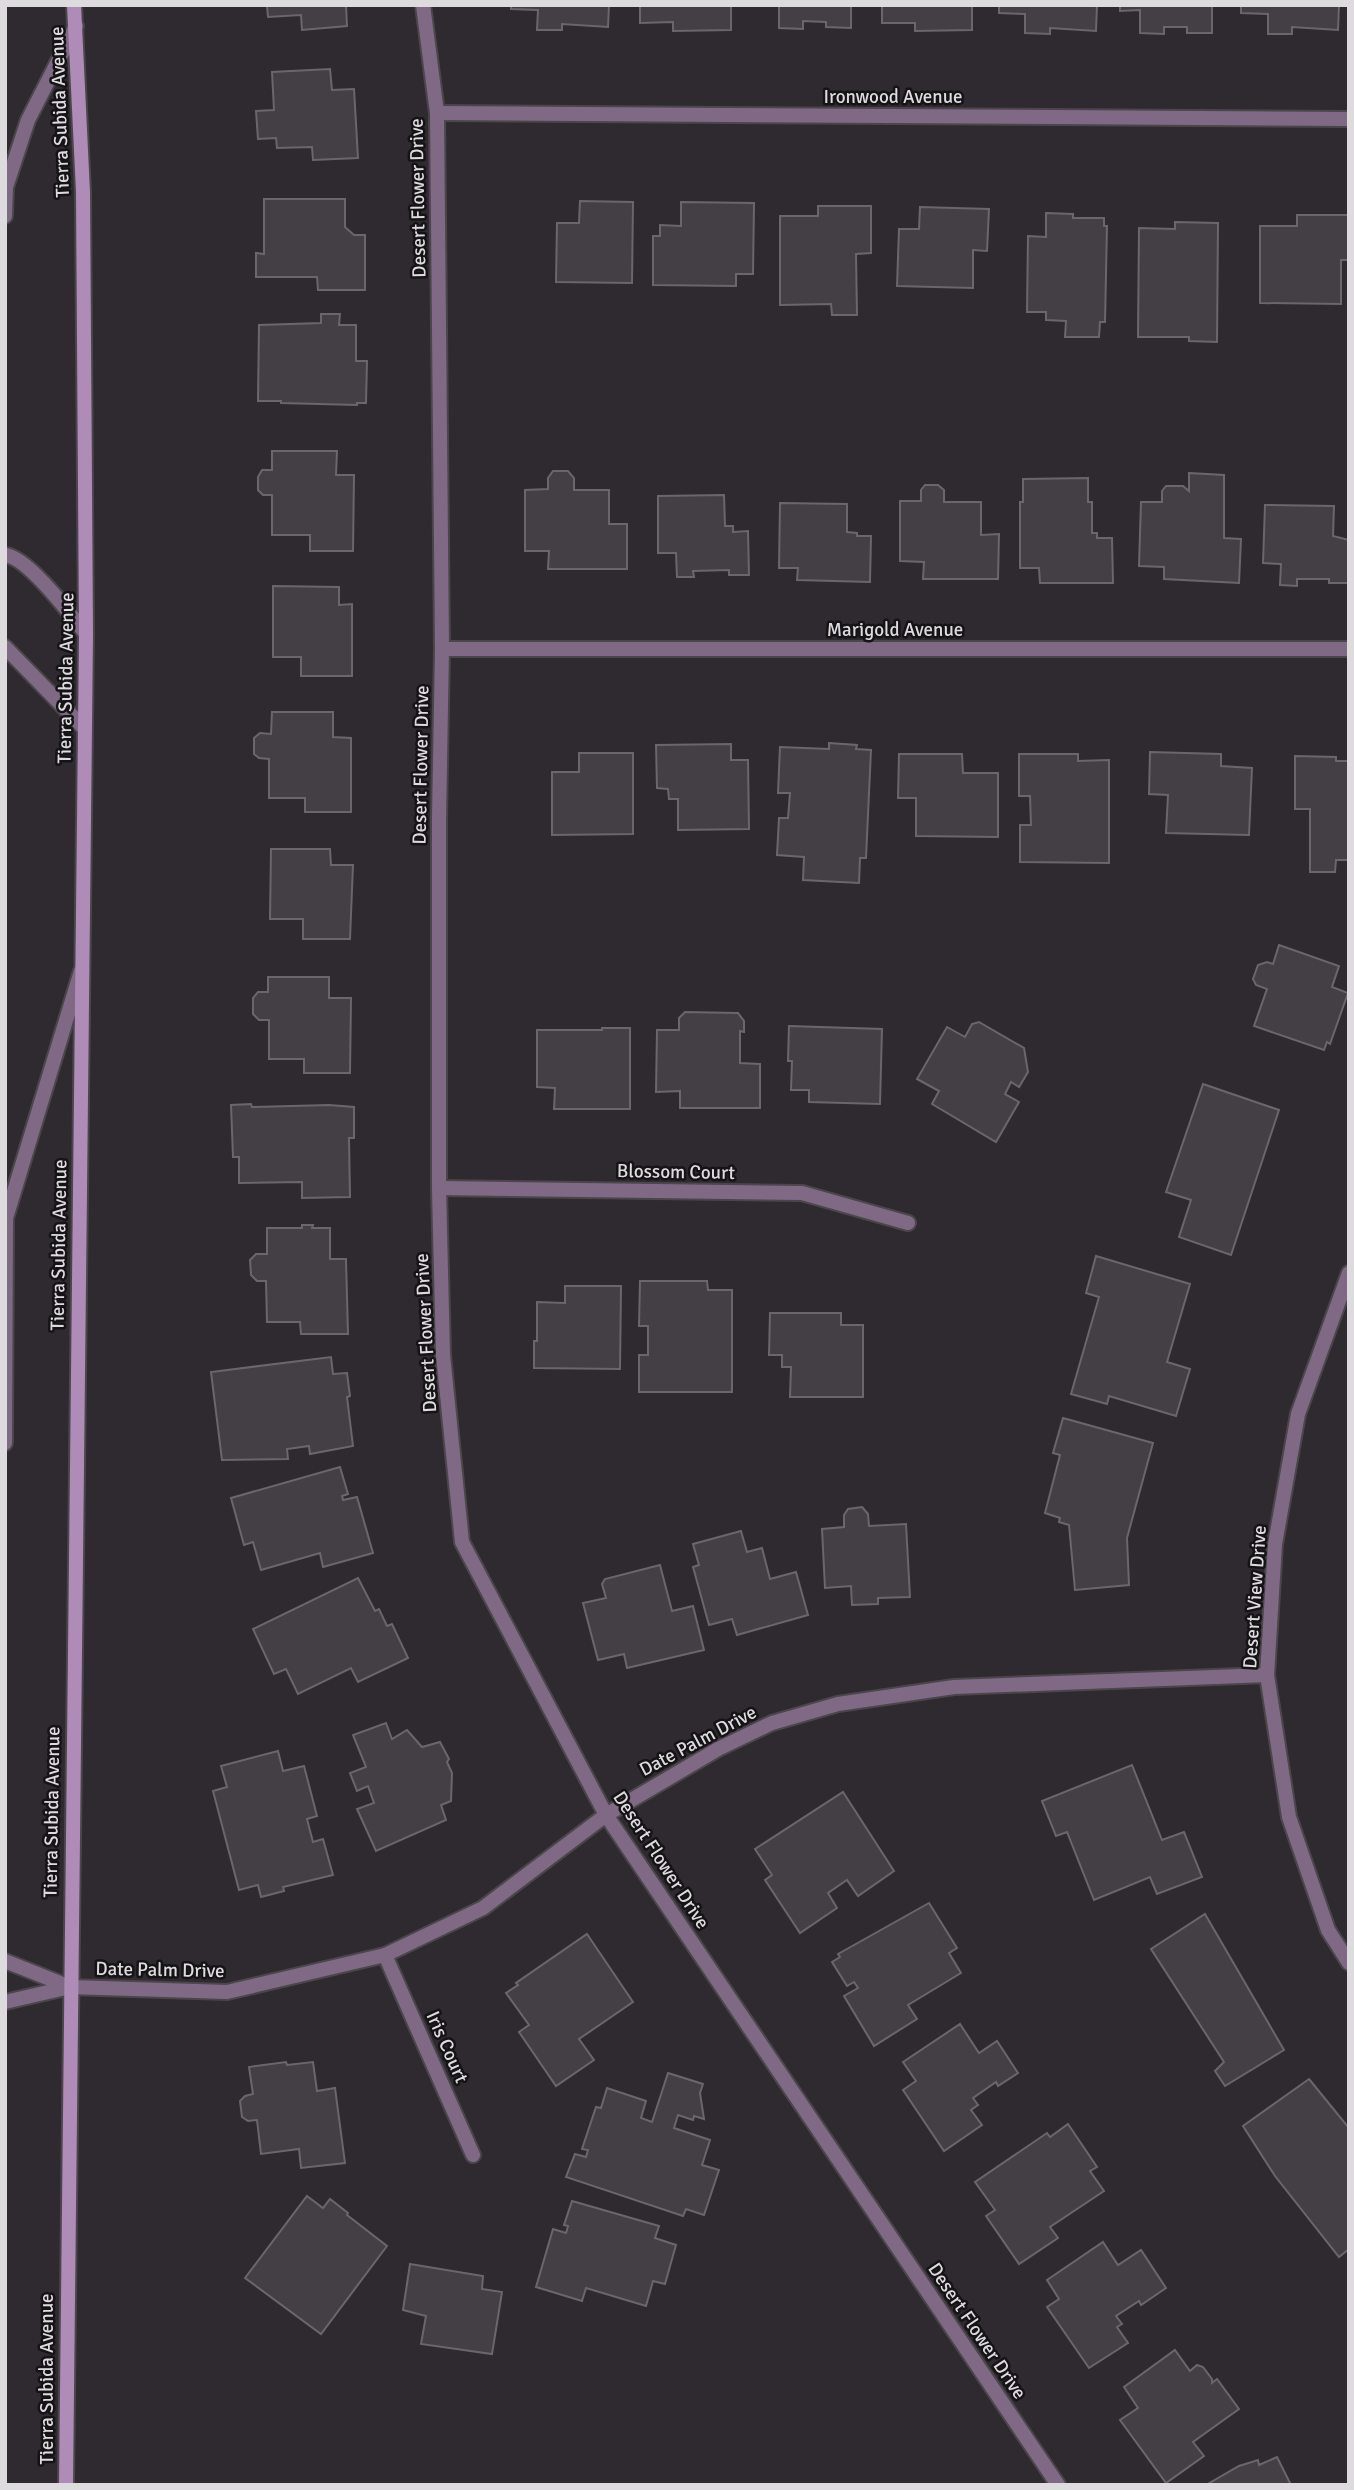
<svg xmlns="http://www.w3.org/2000/svg" width="1354" height="2490" viewBox="0 0 1354 2490" font-family="Signika,sans-serif">
<rect width="100%" height="100%" fill="#2e2a2f"/>
<g fill="#433f44" stroke="#6a666b" stroke-width="2">
<polygon points="267,5 346,5 347,26 302,30 301,15 268,17"/>
<polygon points="511,5 609,5 608,27 562,24 562,30 537,30 538,10 511,9"/>
<polygon points="640,5 731,5 731,30 673,31 673,22 640,23"/>
<polygon points="772,5 851,5 851,28 826,27 826,22 803,21 803,29 779,28 779,5"/>
<polygon points="882,5 972,5 972,30 915,31 915,23 882,23"/>
<polygon points="999,5 1097,5 1096,31 1050,28 1050,34 1025,33 1025,14 999,13"/>
<polygon points="1120,5 1212,5 1212,33 1187,33 1187,27 1164,27 1164,34 1140,33 1140,10 1120,11"/>
<polygon points="1241,5 1339,5 1338,30 1292,27 1292,34 1268,34 1268,14 1241,13"/>
<polygon points="330,69 332,90 354,89 358,158 313,160 312,147 277,148 276,138 258,139 256,111 274,110 272,72"/>
<polygon points="264,199 345,199 345,227 354,235 365,235 365,290 318,290 317,277 256,277 256,253 264,254"/>
<polygon points="580,201 633,202 632,283 556,282 557,223 579,223"/>
<polygon points="681,202 754,203 753,274 736,274 736,286 653,285 653,236 660,236 660,225 681,226"/>
<polygon points="818,206 871,206 871,253 856,254 857,315 832,315 831,304 780,305 780,216 818,216"/>
<polygon points="920,207 989,209 987,251 973,250 973,288 897,286 899,229 919,229"/>
<polygon points="1046,213 1073,214 1073,218 1104,218 1104,226 1107,226 1105,322 1100,322 1099,337 1065,337 1066,321 1046,320 1046,312 1027,312 1028,236 1046,237"/>
<polygon points="1297,215 1349,215 1349,260 1341,260 1341,304 1260,303 1260,226 1297,226"/>
<polygon points="1175,222 1218,223 1217,342 1189,341 1189,337 1138,337 1139,228 1175,229"/>
<polygon points="321,314 340,314 339,325 356,325 356,361 367,361 366,403 357,403 357,405 281,403 281,401 258,401 259,325 321,323"/>
<polygon points="272,451 337,451 336,475 354,475 353,551 310,551 310,535 272,535 272,495 263,495 258,490 258,477 262,470 272,470"/>
<polygon points="553,471 568,471 574,478 574,490 609,490 609,524 627,524 627,569 548,569 549,551 525,551 525,490 548,489 548,478"/>
<polygon points="1189,473 1224,475 1224,538 1241,539 1239,583 1164,579 1164,567 1139,566 1141,502 1162,502 1162,491 1166,486 1183,486 1189,491"/>
<polygon points="1088,478 1088,502 1092,502 1092,533 1097,533 1097,538 1112,538 1113,583 1040,583 1039,568 1020,568 1020,502 1023,502 1023,479"/>
<polygon points="925,485 938,485 944,490 944,502 981,502 981,535 999,534 998,579 923,579 924,562 900,561 900,501 921,501 921,490"/>
<polygon points="724,495 725,526 733,526 733,532 748,531 749,575 729,575 729,570 693,571 694,577 677,577 676,553 658,553 658,496"/>
<polygon points="780,503 847,504 847,532 857,533 857,536 871,536 870,582 797,580 798,568 779,568"/>
<polygon points="1265,505 1334,506 1333,536 1349,540 1349,583 1329,583 1329,579 1297,579 1297,586 1280,585 1281,564 1263,563"/>
<polygon points="273,586 339,587 339,605 352,604 352,676 301,676 301,657 273,657"/>
<polygon points="272,712 333,712 333,737 351,738 351,812 305,812 305,798 269,798 269,759 259,758 254,754 254,738 260,733 271,734"/>
<polygon points="829,743 857,745 856,749 871,750 866,858 860,858 859,883 803,880 804,857 777,855 779,818 788,818 790,793 778,793 780,747 829,749"/>
<polygon points="731,744 731,760 748,760 749,829 678,830 678,799 669,799 668,789 657,788 656,745"/>
<polygon points="1150,752 1221,754 1221,766 1252,768 1249,835 1166,833 1168,795 1149,794"/>
<polygon points="579,753 633,753 633,834 552,835 552,772 579,772"/>
<polygon points="899,754 962,754 963,773 998,773 998,837 916,836 916,798 898,798"/>
<polygon points="1019,754 1078,754 1078,761 1109,760 1109,863 1020,862 1020,825 1031,825 1030,796 1019,796"/>
<polygon points="1295,756 1336,757 1336,761 1349,761 1349,860 1336,860 1335,872 1310,872 1310,809 1295,809"/>
<polygon points="271,849 330,849 331,865 353,865 350,939 303,939 303,919 270,919"/>
<polygon points="1279,945 1339,966 1332,987 1348,993 1330,1044 1327,1042 1324,1050 1254,1026 1267,989 1256,985 1253,979 1258,965 1267,962 1273,964"/>
<polygon points="268,977 329,977 329,998 351,998 350,1073 304,1073 304,1059 269,1059 269,1020 259,1020 253,1014 253,998 258,992 268,992"/>
<polygon points="685,1012 738,1013 744,1021 744,1032 740,1031 740,1063 760,1064 760,1108 680,1108 680,1091 656,1092 657,1030 679,1030 679,1018"/>
<polygon points="979,1022 1024,1048 1028,1072 1019,1087 1011,1082 1005,1094 1019,1102 996,1142 932,1104 939,1091 917,1079 947,1027 965,1037 972,1024"/>
<polygon points="789,1026 882,1029 880,1104 809,1102 809,1090 791,1090 792,1061 788,1061"/>
<polygon points="602,1028 630,1028 630,1109 554,1109 555,1088 537,1087 537,1030 602,1030"/>
<polygon points="1203,1084 1279,1110 1231,1255 1179,1237 1191,1200 1166,1192"/>
<polygon points="251,1104 252,1107 329,1105 354,1107 354,1138 349,1138 350,1197 302,1198 302,1182 239,1183 239,1157 233,1157 231,1105"/>
<polygon points="302,1225 313,1225 312,1228 330,1228 330,1259 346,1259 348,1334 301,1334 300,1322 267,1322 266,1281 257,1281 251,1275 250,1260 256,1254 267,1254 267,1228 302,1228"/>
<polygon points="1096,1256 1190,1284 1167,1362 1190,1369 1176,1416 1109,1396 1107,1404 1071,1394 1099,1297 1086,1293"/>
<polygon points="640,1281 707,1281 708,1290 732,1290 732,1392 639,1392 639,1355 648,1355 648,1326 639,1326"/>
<polygon points="565,1286 621,1286 620,1369 534,1368 534,1341 537,1341 537,1302 565,1303"/>
<polygon points="770,1313 841,1313 841,1325 863,1325 863,1397 790,1397 791,1367 782,1367 782,1355 769,1355"/>
<polygon points="331,1357 333,1374 347,1373 350,1396 347,1397 353,1446 310,1454 309,1446 287,1449 288,1459 222,1460 211,1372"/>
<polygon points="1063,1418 1153,1443 1127,1538 1129,1585 1075,1590 1069,1525 1059,1522 1060,1518 1045,1513 1060,1455 1053,1453"/>
<polygon points="340,1467 348,1494 342,1496 343,1500 357,1497 373,1553 323,1567 320,1553 261,1570 253,1542 244,1545 231,1498"/>
<polygon points="862,1507 868,1514 869,1526 906,1524 910,1597 878,1598 878,1604 852,1605 851,1586 825,1588 822,1529 844,1527 844,1515 848,1509"/>
<polygon points="741,1531 747,1552 762,1548 770,1579 796,1572 808,1615 737,1635 732,1619 709,1625 693,1567 699,1565 693,1544"/>
<polygon points="660,1565 672,1611 693,1606 704,1650 627,1668 624,1654 598,1660 583,1603 606,1598 602,1584 605,1579"/>
<polygon points="358,1578 375,1611 379,1609 387,1626 392,1624 408,1658 358,1682 351,1668 298,1694 286,1669 274,1674 253,1629"/>
<polygon points="386,1723 392,1739 407,1730 422,1747 440,1742 449,1759 447,1762 452,1773 451,1801 441,1805 446,1820 376,1851 357,1809 374,1803 368,1786 357,1791 350,1773 366,1767 353,1735"/>
<polygon points="278,1751 283,1771 304,1766 317,1816 307,1819 313,1842 323,1839 333,1875 283,1887 284,1891 261,1897 258,1885 239,1890 213,1791 227,1787 221,1766"/>
<polygon points="1132,1765 1162,1840 1184,1832 1202,1877 1157,1894 1150,1877 1094,1900 1067,1832 1056,1836 1042,1801"/>
<polygon points="843,1792 894,1871 858,1896 847,1880 828,1893 837,1908 800,1933 765,1880 772,1875 755,1849"/>
<polygon points="929,1903 957,1948 949,1953 961,1973 908,2005 917,2019 874,2046 844,1996 858,1988 854,1982 847,1986 832,1962 840,1957 838,1954"/>
<polygon points="1205,1914 1284,2050 1225,2086 1215,2071 1224,2062 1151,1949"/>
<polygon points="587,1934 633,2002 579,2039 594,2060 556,2086 519,2032 529,2025 506,1993 518,1985 516,1983"/>
<polygon points="960,2024 979,2053 997,2041 1018,2073 998,2086 996,2082 973,2098 978,2105 971,2110 982,2125 944,2151 903,2090 916,2081 903,2062"/>
<polygon points="286,2062 287,2065 313,2062 317,2091 335,2088 345,2163 301,2168 299,2149 261,2154 257,2120 248,2121 242,2117 240,2101 245,2096 253,2094 249,2067"/>
<polygon points="668,2073 703,2084 700,2093 704,2119 694,2116 693,2120 678,2115 674,2128 710,2140 702,2165 719,2170 704,2215 686,2209 683,2216 566,2177 575,2154 586,2157 588,2150 582,2149 596,2107 601,2108 607,2088 646,2101 641,2118 652,2122"/>
<polygon points="1309,2079 1349,2128 1349,2249 1339,2257 1275,2176 1243,2126"/>
<polygon points="1068,2124 1097,2167 1090,2171 1104,2191 1050,2227 1058,2238 1019,2264 986,2216 995,2210 975,2182 1047,2133 1050,2137"/>
<polygon points="307,2196 323,2208 330,2199 348,2213 347,2215 387,2246 321,2334 245,2278"/>
<polygon points="572,2201 659,2226 655,2238 676,2245 665,2284 653,2281 646,2306 586,2288 582,2301 536,2287 553,2229 566,2233 568,2226 564,2225"/>
<polygon points="1103,2242 1118,2265 1141,2250 1166,2288 1141,2305 1139,2301 1116,2316 1122,2324 1117,2327 1128,2343 1089,2368 1047,2307 1059,2299 1047,2280"/>
<polygon points="410,2264 483,2276 482,2289 502,2292 492,2354 421,2344 426,2316 403,2310"/>
<polygon points="1175,2350 1190,2371 1197,2365 1203,2367 1212,2379 1212,2383 1217,2379 1239,2409 1193,2442 1204,2456 1166,2483 1120,2420 1138,2408 1124,2387"/>
<polygon points="1277,2457 1291,2485 1206,2485 1239,2466 1258,2460 1259,2465"/>
</g>
<g fill="none" stroke-linecap="round" stroke-linejoin="round">
<g stroke="#4a464b" stroke-width="18">
<g id="street">
<polyline points="423,5 437,113 442,649 439,819 439,1188 443,1355 462,1542 606,1815 1058,2485"/>
<polyline points="437,113 1349,119"/>
<polyline points="5,216 6,187 28,120 76,26"/>
<path d="M 5,555 C 28,557 71,615 86,634"/>
<polyline points="5,647 84,728"/>
<polyline points="442,649 1349,649"/>
<polyline points="439,1188 802,1193 908,1223"/>
<polyline points="1349,1273 1298,1414 1275,1544 1267,1675 1289,1817 1328,1930 1349,1963"/>
<polyline points="5,1443 6,1218 81,971"/>
<polyline points="385,1955 473,2155"/>
<polyline points="5,1961 70,1987"/>
<polyline points="5,2002 70,1987 227,1992 385,1955 483,1908 606,1815 718,1749 772,1723 838,1704 954,1687 1267,1675"/>
</g>
</g>
<g stroke="#4a464b" stroke-width="18">
<polyline id="secondary" points="66,2485 86,634 83,192 74,5"/>
</g>
<use href="#street" stroke="#806985" stroke-width="14"/>
<use href="#secondary" stroke="#af8bb8" stroke-width="14"/>
</g>
<g text-anchor="middle" dominant-baseline="central" stroke-width="5" stroke-linejoin="round" paint-order="stroke">
<g font-size="19" fill="#dddbde" stroke="#151315">
<text x="893" y="97">Ironwood Avenue</text>
<text transform="translate(60 112) rotate(-92)">Tierra Subida Avenue</text>
<text transform="translate(418 198) rotate(-91)">Desert Flower Drive</text>
<text x="895" y="630">Marigold Avenue</text>
<text transform="translate(66 678) rotate(-89)">Tierra Subida Avenue</text>
<text transform="translate(421 765) rotate(-89)">Desert Flower Drive</text>
<text transform="translate(676 1172) rotate(1)">Blossom Court</text>
<text transform="translate(59 1245) rotate(-89)">Tierra Subida Avenue</text>
<text transform="translate(426 1333) rotate(-93)">Desert Flower Drive</text>
<text transform="translate(1255 1597) rotate(-86)">Desert View Drive</text>
<text transform="translate(698 1741) rotate(-28)">Date Palm Drive</text>
<text transform="translate(52 1812) rotate(-89)">Tierra Subida Avenue</text>
<text transform="translate(661 1860) rotate(57)">Desert Flower Drive</text>
<text transform="translate(160 1970) rotate(1)">Date Palm Drive</text>
<text transform="translate(447 2047) rotate(66)">Iris Court</text>
<text transform="translate(977 2331) rotate(56)">Desert Flower Drive</text>
<text transform="translate(47 2379) rotate(-90)">Tierra Subida Avenue</text>
</g>
</g>
<rect width="1354" height="2490" fill="none" stroke="#dddbde" stroke-width="14"/>
</svg>
